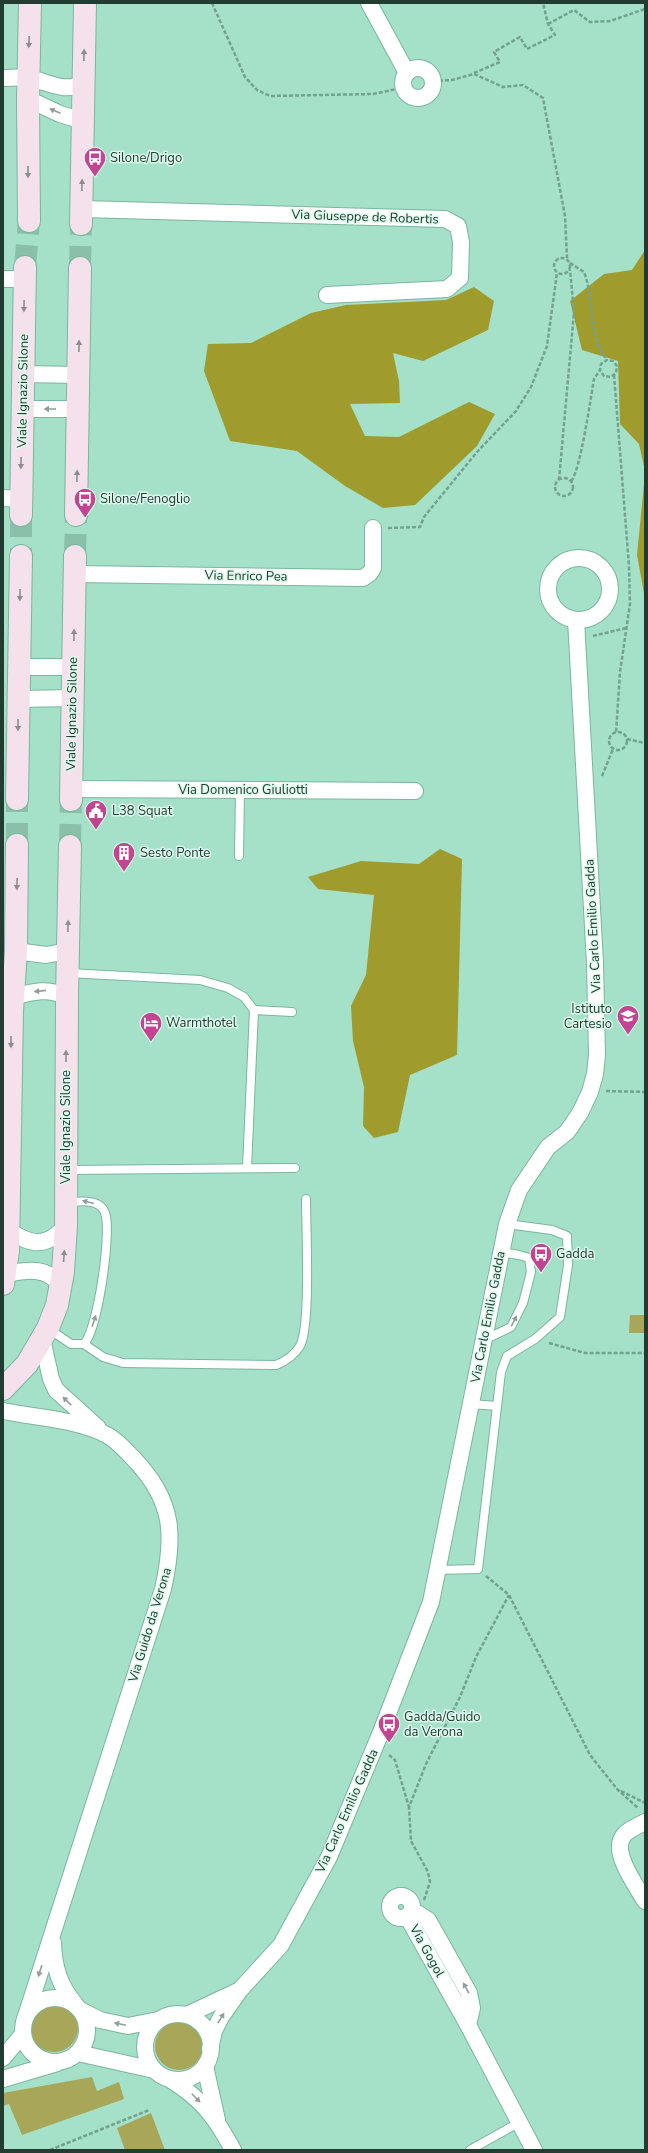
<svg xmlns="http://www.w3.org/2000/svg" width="648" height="2153" viewBox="0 0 648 2153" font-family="'Nunito Sans',sans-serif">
<rect width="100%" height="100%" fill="#a4e1c8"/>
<g fill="#a8a658">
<polygon points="630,1315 645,1315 645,1333 629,1333"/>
<circle cx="54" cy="2028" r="24"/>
<circle cx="179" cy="2046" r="24"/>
<polygon points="92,2077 97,2091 119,2082 124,2099 22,2135 9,2104 3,2106 3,2093"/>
<polygon points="151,2113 165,2150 125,2150 117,2128"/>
</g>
<g fill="#9f9b2d">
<polygon points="645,250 645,471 639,444 620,424 618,361 582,350 570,301 604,274 632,270"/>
<polygon points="474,287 494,301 488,330 423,361 393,353 399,381 400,403 350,404 365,436 399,437 469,402 495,414 477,446 415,505 383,508 345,486 297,451 230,441 204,371 208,344 251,343 311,313 346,305 446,300"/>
<polygon points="645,474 645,599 637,555"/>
<polygon points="440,849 462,859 457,1055 410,1075 398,1132 374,1138 363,1126 364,1087 353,1041 351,1006 366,975 374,895 318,889 308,877 361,861 419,864"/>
</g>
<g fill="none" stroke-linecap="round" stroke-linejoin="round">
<g stroke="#8ac0aa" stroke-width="22" stroke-dasharray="22 11" stroke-linecap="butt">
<polyline points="25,267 29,221"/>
<polyline points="80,268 81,224"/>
<polyline points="21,515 21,556"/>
<polyline points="75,556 76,515"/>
<polyline points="17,845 17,799"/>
<polyline points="70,846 71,800"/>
</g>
<g stroke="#7bb69e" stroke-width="10">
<g id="lane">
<polyline points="239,856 240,790"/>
<polyline points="68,973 200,980 228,988 244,997 254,1010"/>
<polyline points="247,1168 254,1010 292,1012"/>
<polyline points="67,1170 295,1168"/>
<path d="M 49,1329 L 71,1344 L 84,1344 C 98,1329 112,1231 105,1213 C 100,1198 78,1201 67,1203"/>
<polyline points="484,1340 511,1327 523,1303 531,1272 529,1258 519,1255 501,1252"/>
<path d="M 84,1344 L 103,1357 L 123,1363 L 276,1365 C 286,1361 294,1356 300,1346 C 311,1326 306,1228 306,1199"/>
<polyline points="471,1404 497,1406"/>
<polyline points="437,1570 478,1569 501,1372 507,1356 535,1339 560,1317 568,1265 567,1236 552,1230 507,1224"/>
<polyline points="470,2150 520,2122"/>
</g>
</g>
<g stroke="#7bb69e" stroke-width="18">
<g id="street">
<polyline points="369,3 407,73"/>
<circle cx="418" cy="83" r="15"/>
<path d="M 3,78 C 11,78 20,77 28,78 C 47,81 65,94 83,83"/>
<polyline points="28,99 60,114 83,121"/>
<polyline points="82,209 445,219 458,226 461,242 460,278 447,289 327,295"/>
<polyline points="3,279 25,279"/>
<polyline points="23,374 78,375"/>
<polyline points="22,409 78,409"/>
<polyline points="3,498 21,499"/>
<circle cx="579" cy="589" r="31"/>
<polyline points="75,574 363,578 370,573 373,568 373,528"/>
<polyline points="18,667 73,667"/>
<polyline points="18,699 73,698"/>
<polyline points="71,789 415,791"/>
<polyline points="16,951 46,955 68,951"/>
<path d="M 13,997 C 32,992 48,987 67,997"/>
<path d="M 8,1230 C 32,1246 46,1248 66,1226"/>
<path d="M 6,1274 C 26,1270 48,1266 61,1286"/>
<polyline points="42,1339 51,1379 56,1390 98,1428"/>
<path d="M 3,1411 C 37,1418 76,1419 107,1435 C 118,1441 126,1451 134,1459 C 174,1501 175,1536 163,1589 L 26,2016"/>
<path d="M 645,1822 C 638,1826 629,1829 624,1835 C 610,1851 636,1885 645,1901"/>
<circle cx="401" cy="1907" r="11"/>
<path d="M 53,1943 C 54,1967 59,1985 75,2004"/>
<circle cx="55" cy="2030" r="32"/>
<polyline points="82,2011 100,2020 128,2026 158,2020"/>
<circle cx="178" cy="2047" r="33"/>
<polyline points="187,2015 238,1991"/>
<polyline points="468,2025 472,2008 469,1993 428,1920 417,1913 407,1916 468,2025 534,2150"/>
<polyline points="210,2049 214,2031 221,2017 240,1990 281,1945 329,1857 381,1732 431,1602 507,1224 519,1190 548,1147 567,1132 580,1113 590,1092 595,1074 597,1055 595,963 576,620"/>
<polyline points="78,2053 154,2070"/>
<polyline points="3,2058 23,2034"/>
<polyline points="205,2066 217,2120"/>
<polyline points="3,2079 57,2063"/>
<path d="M 171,2080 C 202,2099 216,2118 233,2150"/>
</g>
</g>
<g stroke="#7bb69e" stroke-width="24">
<g id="secondary">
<polyline points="29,221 28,99 30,3"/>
<polyline points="81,224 85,3"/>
<polyline points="21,515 25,267"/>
<polyline points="76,515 80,268"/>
<polyline points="17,799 21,556"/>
<polyline points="71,800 75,556"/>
<polyline points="3,1284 8,1251 12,1011 16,951 17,845"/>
<polyline points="3,1389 27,1364 48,1328 57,1305 63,1272 66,1226 67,997 70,846"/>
</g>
</g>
<g stroke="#73a28f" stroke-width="2.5" stroke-dasharray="4 2" stroke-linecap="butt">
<polyline points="212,3 245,77 257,90 270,96 373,94 401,88"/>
<polyline points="548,24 574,10 590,22 610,21 645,9"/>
<polyline points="474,73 500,62 494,52 520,37 527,49 555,35 548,24 543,3"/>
<polyline points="433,81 452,80 474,74 503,87 523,85 543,98 565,216 567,258"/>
<circle cx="562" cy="266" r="8"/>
<path d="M 570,263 L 584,272 C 595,301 587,334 607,360"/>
<polyline points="614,375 629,566 630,604 620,672 616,733"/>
<circle cx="564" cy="487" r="9"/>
<polyline points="559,480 574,312 570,270"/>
<path d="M 571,481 C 580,473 591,396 594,379 L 600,370 L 601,364 L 607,360 L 613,361 L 617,366 L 616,373 L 611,377 L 604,376 L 600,370"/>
<polyline points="388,528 420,527 424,517 477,452 516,411 531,387 547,346 557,273"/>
<polyline points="593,636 626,628"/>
<circle cx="618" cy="741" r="9"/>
<polyline points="627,739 645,743"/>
<polyline points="602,776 613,749"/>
<polyline points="606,1091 645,1092"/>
<polyline points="549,1343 585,1353 645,1353"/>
<polyline points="486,1576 509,1595 590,1755 617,1789 638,1808"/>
<polyline points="389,1755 395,1760 409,1807"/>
<polyline points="621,1791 645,1803"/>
<polyline points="424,1900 430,1882 428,1872 411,1841 409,1807 426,1764 460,1697 476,1657 509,1595"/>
<polyline points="50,2150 149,2110"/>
</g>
<use href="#lane" stroke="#fff" stroke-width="8"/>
<use href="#street" stroke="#fff" stroke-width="16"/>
<use href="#secondary" stroke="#f5e1eb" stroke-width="22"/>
</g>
<defs><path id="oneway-solid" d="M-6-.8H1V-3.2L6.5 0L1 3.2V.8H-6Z"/></defs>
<g fill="#8c8e8e">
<use href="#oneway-solid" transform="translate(29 42) rotate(92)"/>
<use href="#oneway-solid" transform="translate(84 55) rotate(-89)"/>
<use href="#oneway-solid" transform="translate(28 172) rotate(90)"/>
<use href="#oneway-solid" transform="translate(82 185) rotate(-89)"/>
<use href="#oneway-solid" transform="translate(24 306) rotate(91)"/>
<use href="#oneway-solid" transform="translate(79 346) rotate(-89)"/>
<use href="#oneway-solid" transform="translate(21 463) rotate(91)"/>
<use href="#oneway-solid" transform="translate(77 476) rotate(-89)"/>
<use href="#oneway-solid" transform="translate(20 595) rotate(91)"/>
<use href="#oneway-solid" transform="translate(74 635) rotate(-89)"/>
<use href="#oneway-solid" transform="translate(18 725) rotate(90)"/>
<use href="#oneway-solid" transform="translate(17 884) rotate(91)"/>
<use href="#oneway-solid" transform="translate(68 926) rotate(-89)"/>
<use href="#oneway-solid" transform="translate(11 1042) rotate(90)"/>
<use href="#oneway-solid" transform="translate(66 1056) rotate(-90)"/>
<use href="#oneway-solid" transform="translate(64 1256) rotate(-86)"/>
</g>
<g fill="#919e98">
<use href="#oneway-solid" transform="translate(55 111) rotate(-157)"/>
<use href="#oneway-solid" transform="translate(50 409) rotate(-180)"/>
<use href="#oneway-solid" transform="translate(40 991) rotate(174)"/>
<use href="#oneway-solid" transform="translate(88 1202) rotate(-166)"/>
<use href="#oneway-solid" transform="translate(94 1321) rotate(-72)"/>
<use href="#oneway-solid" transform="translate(514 1321) rotate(-63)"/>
<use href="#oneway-solid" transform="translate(67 1401) rotate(-136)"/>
<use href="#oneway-solid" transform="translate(40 1971) rotate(108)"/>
<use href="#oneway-solid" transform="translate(466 1988) rotate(-119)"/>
<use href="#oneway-solid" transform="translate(221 2018) rotate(-59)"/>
<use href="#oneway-solid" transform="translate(120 2024) rotate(-168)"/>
<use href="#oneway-solid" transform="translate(196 2098) rotate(45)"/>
</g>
<defs>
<g id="bus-pin" transform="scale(1.15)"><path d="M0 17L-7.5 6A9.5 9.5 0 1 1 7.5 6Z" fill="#c34490" stroke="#ddfaed"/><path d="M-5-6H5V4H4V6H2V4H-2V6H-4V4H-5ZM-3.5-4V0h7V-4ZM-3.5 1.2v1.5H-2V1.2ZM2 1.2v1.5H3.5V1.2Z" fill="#fff"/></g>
<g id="civic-pin" transform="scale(1.15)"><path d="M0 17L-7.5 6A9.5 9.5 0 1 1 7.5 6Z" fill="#c34490" stroke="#ddfaed"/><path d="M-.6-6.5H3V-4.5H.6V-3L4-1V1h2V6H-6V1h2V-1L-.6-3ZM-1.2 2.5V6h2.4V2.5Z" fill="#fff"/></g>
<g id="building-pin" transform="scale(1.15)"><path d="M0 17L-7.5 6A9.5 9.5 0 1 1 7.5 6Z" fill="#c34490" stroke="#ddfaed"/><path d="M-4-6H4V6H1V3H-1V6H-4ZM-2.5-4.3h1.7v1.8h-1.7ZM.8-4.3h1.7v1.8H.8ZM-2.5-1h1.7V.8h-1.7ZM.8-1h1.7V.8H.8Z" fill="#fff"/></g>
<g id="school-pin" transform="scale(1.15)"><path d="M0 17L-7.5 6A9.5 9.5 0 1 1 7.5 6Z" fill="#c34490" stroke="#ddfaed"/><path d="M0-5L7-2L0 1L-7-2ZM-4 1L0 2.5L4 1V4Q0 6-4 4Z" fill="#fff"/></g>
<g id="hotel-pin" transform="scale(1.15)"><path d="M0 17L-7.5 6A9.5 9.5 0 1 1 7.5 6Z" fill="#c34490" stroke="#ddfaed"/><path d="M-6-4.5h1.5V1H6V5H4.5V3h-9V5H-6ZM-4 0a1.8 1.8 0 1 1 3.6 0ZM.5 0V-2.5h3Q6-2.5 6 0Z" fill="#fff"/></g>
</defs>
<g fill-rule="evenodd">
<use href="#bus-pin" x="95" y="158"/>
<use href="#bus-pin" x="85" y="499"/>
<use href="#civic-pin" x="96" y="811"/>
<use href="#building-pin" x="124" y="853"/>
<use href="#school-pin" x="628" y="1016"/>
<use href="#hotel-pin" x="151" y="1023"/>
<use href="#bus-pin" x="541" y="1254"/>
<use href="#bus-pin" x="389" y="1724"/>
</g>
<g text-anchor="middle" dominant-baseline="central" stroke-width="3" stroke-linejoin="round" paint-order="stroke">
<g font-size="13" fill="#233c32" stroke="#ddfaed" text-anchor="start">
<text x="110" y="158">Silone/Drigo</text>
<text x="100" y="499">Silone/Fenoglio</text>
<text x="112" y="811">L38 Squat</text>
<text x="140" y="853">Sesto Ponte</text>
<text x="612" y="1009" text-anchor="end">Istituto<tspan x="612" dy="15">Cartesio</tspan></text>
<text x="166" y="1023">Warmthotel</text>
<text x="556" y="1254">Gadda</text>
<text x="404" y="1717">Gadda/Guido<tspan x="404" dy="15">da Verona</tspan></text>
</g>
<g font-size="13" fill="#233c32" stroke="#ddfaed">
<text transform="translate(365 217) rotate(2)">Via Giuseppe de Robertis</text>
<text transform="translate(23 391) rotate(-89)">Viale Ignazio Silone</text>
<text transform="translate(246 576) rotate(1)">Via Enrico Pea</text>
<text transform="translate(72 714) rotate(-89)">Viale Ignazio Silone</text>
<text x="243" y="790">Via Domenico Giuliotti</text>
<text transform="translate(593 926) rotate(-93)">Via Carlo Emilio Gadda</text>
<text transform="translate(66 1127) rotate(-90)">Viale Ignazio Silone</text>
<text transform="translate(488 1317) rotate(-79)">Via Carlo Emilio Gadda</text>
<text transform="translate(150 1625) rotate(-73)">Via Guido da Verona</text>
<text transform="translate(347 1811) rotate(-66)">Via Carlo Emilio Gadda</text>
<text transform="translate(427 1951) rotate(61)">Via Gogol</text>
</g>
</g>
<rect width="648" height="2153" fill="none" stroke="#233c32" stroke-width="8"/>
</svg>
